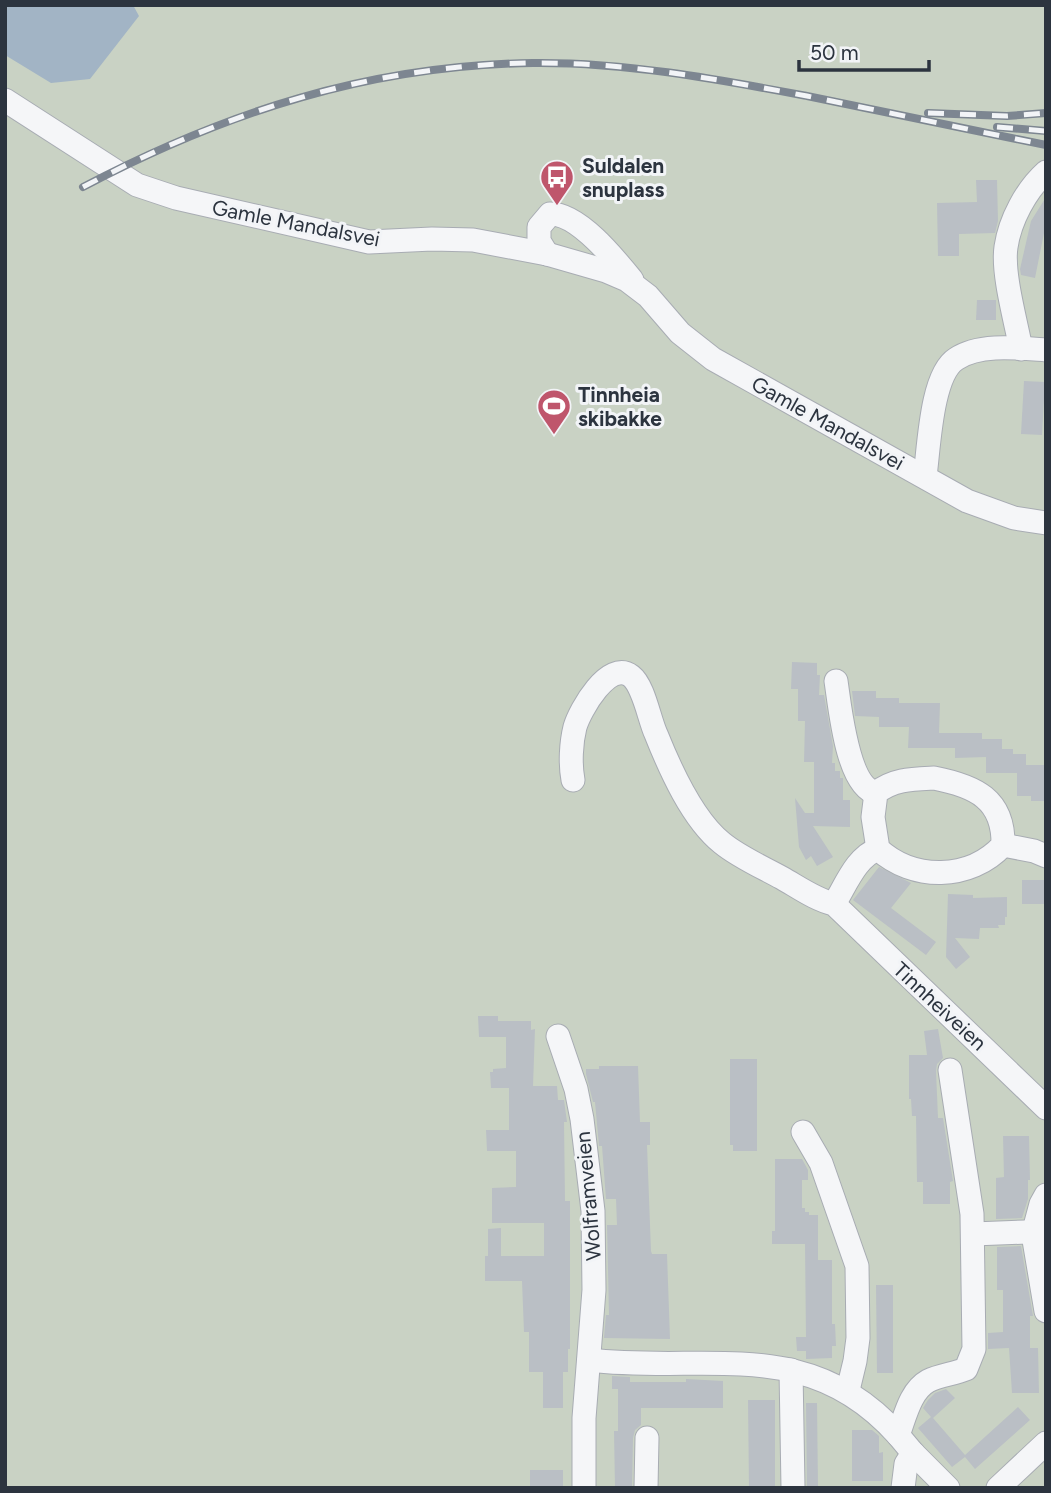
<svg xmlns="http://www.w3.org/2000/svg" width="1051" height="1493" viewBox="0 0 1051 1493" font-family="Figtree,sans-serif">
<rect width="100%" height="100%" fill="#e2e5e9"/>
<rect fill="#c9d2c4" x="5" y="5" width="1041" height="1483"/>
<polygon fill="#a2b4c5" points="5,5 133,5 139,16 90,79 51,83 5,55"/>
<g fill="#babfc5">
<polygon points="976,180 997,180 998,221 995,233 959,234 959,256 938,256 937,203 977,202"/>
<polygon points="1046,197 1046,223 1035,278 1021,275 1020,269 1031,221"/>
<polygon points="977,300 996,300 996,320 976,320"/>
<polygon points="1024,381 1045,382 1042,435 1021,434"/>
<polygon points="792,662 817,663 817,675 820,675 819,695 824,695 833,746 832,763 835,763 835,771 840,771 840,778 843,778 843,800 850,800 850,827 813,826 833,857 817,866 811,856 806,860 799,847 795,798 805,813 814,813 814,762 804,762 805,721 798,721 798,689 791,689"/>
<polygon points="852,691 876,691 876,698 899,698 899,703 940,703 939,733 982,733 982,739 1002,739 1002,749 1013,749 1013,754 1026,754 1026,765 1044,765 1045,801 1031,801 1031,796 1017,796 1017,773 986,773 986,757 955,758 955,748 908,748 909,727 879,727 879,717 855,716"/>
<polygon points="879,867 911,883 891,908 936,942 926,955 853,900"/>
<rect x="1022" y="880" width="24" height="24"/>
<polygon points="948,894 973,895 973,898 1007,897 1007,917 1005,917 1005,925 998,925 999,928 980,928 979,939 955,938 970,957 956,969 946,957"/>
<polygon points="478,1016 498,1016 498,1021 531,1021 531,1030 535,1029 533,1086 557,1086 558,1100 564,1100 567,1122 564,1122 565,1201 570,1201 570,1349 568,1349 568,1372 563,1372 563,1408 543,1408 543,1372 529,1372 529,1332 524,1332 522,1281 485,1281 485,1256 488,1256 488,1229 501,1228 501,1256 544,1256 544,1223 492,1223 492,1188 516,1187 516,1151 487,1151 486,1130 509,1130 509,1088 491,1088 490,1072 493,1072 493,1069 506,1068 506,1037 479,1037"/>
<polygon points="938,1029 943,1058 937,1064 936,1071 938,1118 943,1118 953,1181 950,1182 950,1204 923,1204 923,1182 917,1182 916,1116 912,1116 911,1099 909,1099 909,1055 927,1055 924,1031"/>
<polygon points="730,1059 757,1059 757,1151 733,1151 733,1145 730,1145"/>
<polygon points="599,1066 638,1066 640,1122 650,1122 650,1145 647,1145 651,1251 652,1254 667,1254 670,1339 604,1338 606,1315 609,1315 607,1225 617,1225 616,1199 606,1199 602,1146 599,1146 595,1102 593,1102 586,1074 586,1069 599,1069"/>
<polygon points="1003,1136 1029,1136 1030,1180 1028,1180 1028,1199 1022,1218 996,1219 996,1178 1004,1177"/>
<polygon points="775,1159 802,1159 808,1170 808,1180 802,1180 802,1208 805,1208 805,1212 809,1212 809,1215 818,1215 818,1260 832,1260 832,1324 835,1324 836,1346 832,1346 832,1358 806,1359 806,1351 797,1351 796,1337 806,1337 805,1244 772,1244 772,1231 775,1231"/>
<polygon points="1021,1246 1033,1316 1030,1316 1030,1348 1038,1348 1039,1393 1012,1393 1009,1348 988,1349 988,1333 1003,1332 1003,1290 997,1290 997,1247"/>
<polygon points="876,1285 893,1285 893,1373 877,1373"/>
<polygon points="612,1376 630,1377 630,1382 686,1382 686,1379 723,1381 723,1408 641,1408 641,1425 635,1430 633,1438 632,1488 615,1488 614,1431 618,1431 618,1389 612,1389"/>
<polygon points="946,1389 955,1398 933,1418 965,1455 1018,1407 1030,1420 975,1469 965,1457 952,1467 918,1428 931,1417 923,1408 928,1400 935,1393"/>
<polygon points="748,1400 775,1400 775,1488 749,1488"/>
<polygon points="806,1403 817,1403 818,1488 807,1488"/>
<polygon points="852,1430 872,1430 879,1436 879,1453 883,1452 883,1481 852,1481"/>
<polygon points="530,1470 563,1470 563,1488 530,1486"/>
</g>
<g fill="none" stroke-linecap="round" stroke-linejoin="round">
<g stroke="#a8acb3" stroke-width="25">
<g id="minor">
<polyline points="5,100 137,185 176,198 369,242 432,239 473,240 547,254 606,271 627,280 648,296 680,333 713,359 967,501 1014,518 1046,523"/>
<path d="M 547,254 L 539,241 L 539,227 L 550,214 C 578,213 615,259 632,280"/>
<path d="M 1021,349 C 1016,322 1002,273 1006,247 C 1010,220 1026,190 1046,172"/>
<path d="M 925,476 C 929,448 931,375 956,359 C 979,343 1019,348 1046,350"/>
<path d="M 836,681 C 840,707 847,786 876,793"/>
<path d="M 934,778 C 975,786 1004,799 1003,845 C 970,881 913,881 878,849 L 873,817 L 876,793 C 893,779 913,779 934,778 Z"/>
<path d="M 573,780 C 570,764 571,743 575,727 C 580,710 609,659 631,676 C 644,686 649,719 656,734 C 670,769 692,819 722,843 C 739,857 762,867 782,878 C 798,887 816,900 834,904 L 1046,1108"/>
<polyline points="1003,845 1034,851 1046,856"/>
<path d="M 834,904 C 846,885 856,857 878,849"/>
<polyline points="558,1036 576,1089 582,1119 593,1211 594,1290 584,1418 584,1488"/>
<polyline points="803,1132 821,1163 857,1266 858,1338 855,1361 848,1390"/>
<polyline points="973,1234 1026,1232 1033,1234 1046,1311"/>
<polyline points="1033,1234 1041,1204 1046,1195"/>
<path d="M 589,1360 C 707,1374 808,1334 898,1435 C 905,1417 910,1391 928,1381 C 940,1375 954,1374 966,1369 L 974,1349 L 972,1214 L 950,1070"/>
<polyline points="791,1370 793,1488"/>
<polyline points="898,1435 913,1453 948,1488"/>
<polyline points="646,1488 647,1438"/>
<polyline points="903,1488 906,1464 913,1453"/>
<polyline points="998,1488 1046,1443"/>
</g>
</g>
<use href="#minor" stroke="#f5f6f8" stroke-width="23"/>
<g stroke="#7d8691" stroke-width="8">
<g id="rail">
<polyline points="928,113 1007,116 1046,113"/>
<polyline points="997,127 1046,131"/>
<path d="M 83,187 C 226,112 370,65 533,63 C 626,62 716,79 807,96 C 886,112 966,129 1046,145"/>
</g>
</g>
<use href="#rail" stroke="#f2f4f7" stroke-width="5" stroke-dasharray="16" stroke-linecap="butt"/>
</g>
<defs>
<g id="bus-pin" transform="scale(1.75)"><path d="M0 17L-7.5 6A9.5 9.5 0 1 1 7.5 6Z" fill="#bf566c" stroke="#f2f4f7"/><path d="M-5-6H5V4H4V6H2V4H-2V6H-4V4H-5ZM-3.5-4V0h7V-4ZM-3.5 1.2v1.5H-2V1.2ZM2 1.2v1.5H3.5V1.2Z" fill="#fff"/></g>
<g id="stadium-pin" transform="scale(1.75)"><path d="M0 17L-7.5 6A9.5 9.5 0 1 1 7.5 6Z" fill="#bf566c" stroke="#f2f4f7"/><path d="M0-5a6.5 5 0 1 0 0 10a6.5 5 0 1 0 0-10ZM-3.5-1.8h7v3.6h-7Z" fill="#fff"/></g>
</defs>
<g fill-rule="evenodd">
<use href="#bus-pin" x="557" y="177"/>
<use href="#stadium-pin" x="554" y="406"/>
</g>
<g text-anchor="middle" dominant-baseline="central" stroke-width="6" stroke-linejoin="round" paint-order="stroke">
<g font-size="21" font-weight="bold" fill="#2c343f" stroke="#f2f4f7" text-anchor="start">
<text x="582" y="165">Suldalen<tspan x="582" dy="24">snuplass</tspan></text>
<text x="578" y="394">Tinnheia<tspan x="578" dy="24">skibakke</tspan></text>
</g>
<g font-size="21" fill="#2c343f" stroke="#f2f4f7">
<text transform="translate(296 223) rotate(11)">Gamle Mandalsvei</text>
<text transform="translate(828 423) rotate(29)">Gamle Mandalsvei</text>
<text transform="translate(940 1006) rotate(43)">Tinnheiveien</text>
<text transform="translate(588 1196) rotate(-95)">Wolframveien</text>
</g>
</g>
<rect width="1051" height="1493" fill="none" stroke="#2c343f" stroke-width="14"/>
<path d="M799 60v10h130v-10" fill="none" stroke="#2c343f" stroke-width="3.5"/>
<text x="810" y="60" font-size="21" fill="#2c343f" stroke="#f2f4f7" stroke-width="5" paint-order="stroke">50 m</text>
</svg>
